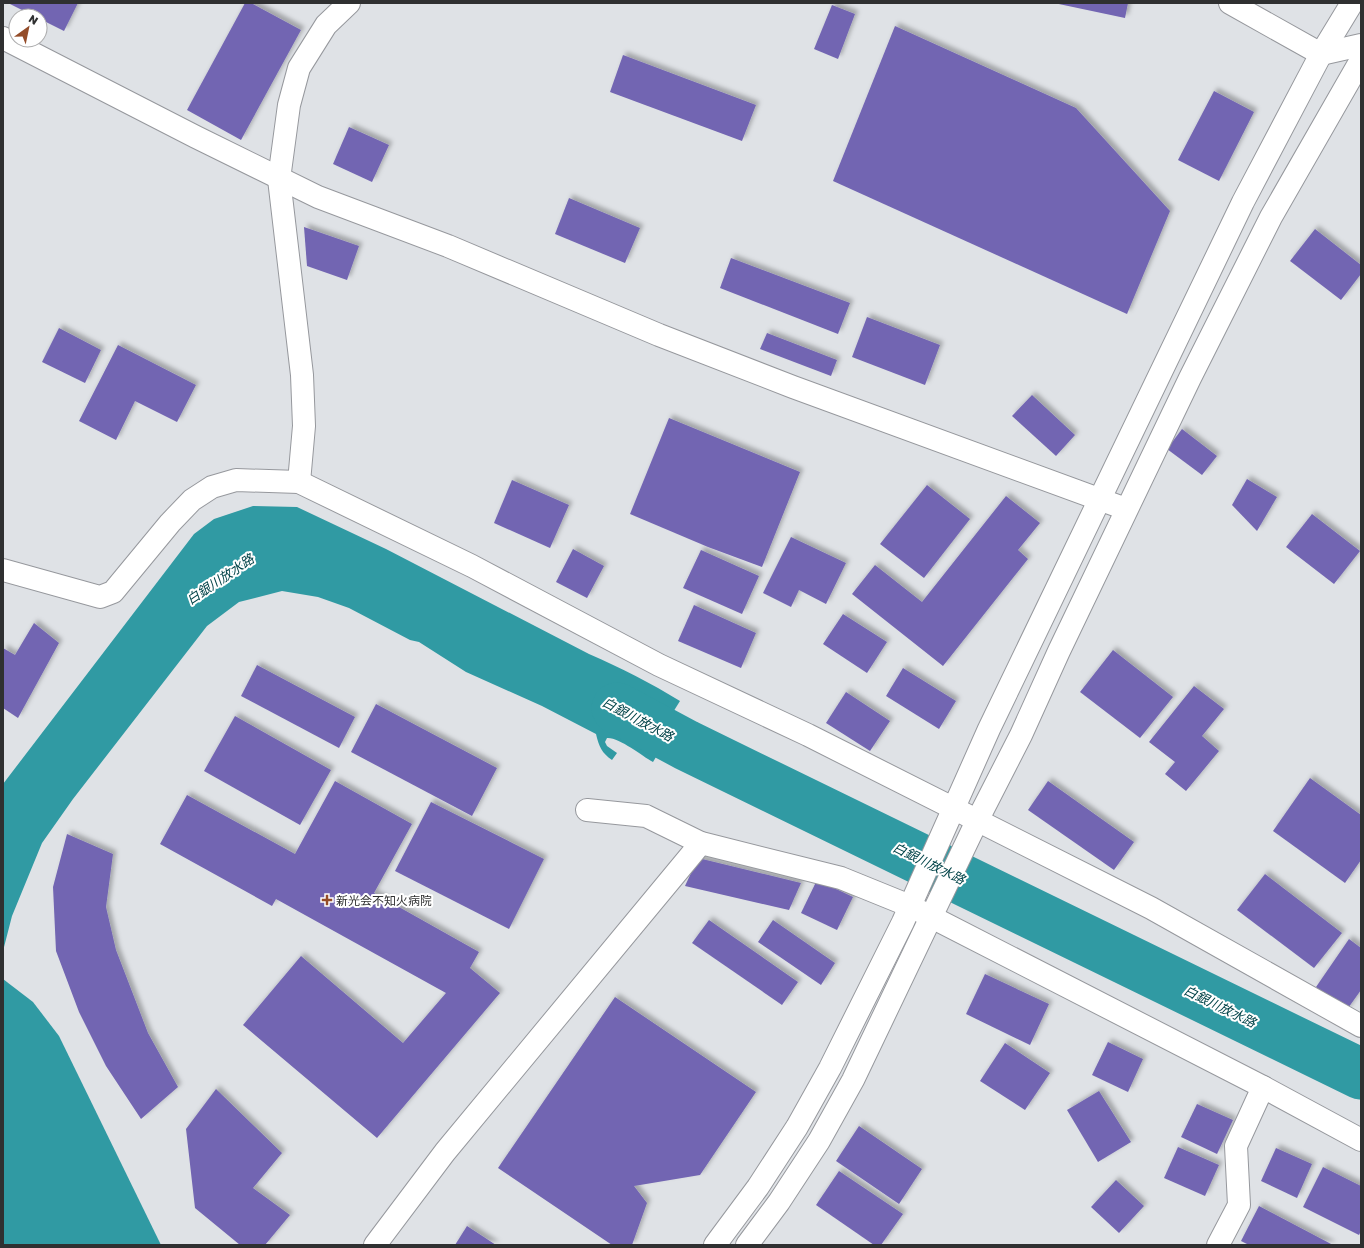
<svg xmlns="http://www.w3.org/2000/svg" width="1364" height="1248" viewBox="0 0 1364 1248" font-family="'Golos Text','Noto Sans JP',sans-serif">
<defs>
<filter id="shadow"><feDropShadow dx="3.5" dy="-3.5" stdDeviation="2" flood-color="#0004"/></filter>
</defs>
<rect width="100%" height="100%" fill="#dfe2e6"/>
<g fill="#309aa3">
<path d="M 253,506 L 297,507 L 386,549 L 589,654 C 621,668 651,683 680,701 L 670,717 L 687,727 L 669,758 L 659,752 L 653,762 C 642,756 619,737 607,738 L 605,742 L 607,746 L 617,753 L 612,760 C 602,753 599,747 596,734 L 542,706 L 466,672 L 419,642 L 410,640 L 349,608 L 318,597 L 282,591 L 239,602 L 207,626 L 73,799 L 42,843 L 12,916 L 3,951 L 3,784 L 194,534 L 214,519 Z"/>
<polygon points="3,979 33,1002 59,1036 161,1245 3,1245"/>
</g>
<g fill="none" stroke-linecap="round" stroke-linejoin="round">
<polyline stroke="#309aa3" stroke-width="51" points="617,708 686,745 1361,1074"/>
</g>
<g fill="#7265b2" filter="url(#shadow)">
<polygon points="8,3 78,3 64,31 40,19 40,16 34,16"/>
<polygon points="245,3 251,3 301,30 241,140 187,110"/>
<polygon points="1054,3 1128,3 1125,18"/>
<polygon points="832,5 855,14 838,59 814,49"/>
<polygon points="895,26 1076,108 1170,211 1127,314 833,181"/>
<polygon points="623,55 756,105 742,141 610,92"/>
<polygon points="1214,91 1254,112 1219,181 1178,160"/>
<polygon points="349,127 389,145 372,182 333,164"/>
<polygon points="569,198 640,228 625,263 555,234"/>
<polygon points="304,227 359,246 347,280 307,266"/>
<polygon points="1315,229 1361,265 1361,274 1341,300 1290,261"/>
<polygon points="731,258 850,303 838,334 720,288"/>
<polygon points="867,317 940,345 925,385 852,357"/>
<polygon points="59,328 101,350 85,383 42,362"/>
<polygon points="767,333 837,360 831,376 760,349"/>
<polygon points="118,345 196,385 177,422 135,401 116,440 79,421"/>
<polygon points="1032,395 1075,435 1056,456 1012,416"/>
<polygon points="669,418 800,472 762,567 708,547 630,514"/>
<polygon points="1182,429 1217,456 1202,475 1167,449"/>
<polygon points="1247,479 1277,497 1257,531 1232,505"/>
<polygon points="512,480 569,505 550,548 494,523"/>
<polygon points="927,485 970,519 924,578 880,544"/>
<polygon points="1006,496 1040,523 1018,550 1028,559 943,666 852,594 875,565 922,602"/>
<polygon points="1312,514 1360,551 1334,584 1286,547"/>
<polygon points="791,537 846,563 826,604 799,590 791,607 763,593"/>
<polygon points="573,549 604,566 587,598 556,582"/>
<polygon points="701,550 759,576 742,614 683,588"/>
<polygon points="694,605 756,633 741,668 678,641"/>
<polygon points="843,614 887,642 867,673 823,644"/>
<polygon points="34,623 59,643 18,718 3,708 3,648 15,655"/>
<polygon points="1113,650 1173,697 1140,738 1080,692"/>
<polygon points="257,665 355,717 339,748 241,696"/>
<polygon points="903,668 956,701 939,729 886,696"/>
<polygon points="1194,686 1224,709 1202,736 1219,751 1186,791 1165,774 1175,762 1149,742"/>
<polygon points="846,692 890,721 870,751 826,723"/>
<polygon points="376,704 497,768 472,816 351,752"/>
<polygon points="235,716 331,770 300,825 204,771"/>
<polygon points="1310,778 1361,815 1361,860 1345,883 1273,831"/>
<polygon points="335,781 412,824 374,893 479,952 470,968 500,993 377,1138 243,1025 301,956 403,1043 446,993 276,899 272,906 160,844 187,795 295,854"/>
<polygon points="1048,781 1134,842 1114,870 1028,810"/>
<polygon points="431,802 544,859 509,929 395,871"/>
<polygon points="67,834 113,854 106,907 116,950 148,1033 178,1087 141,1119 106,1066 79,1012 56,951 53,887"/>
<polygon points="698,858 801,883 789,910 685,886"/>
<polygon points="1265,874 1342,933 1314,968 1237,910"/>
<polygon points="817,880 853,897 837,930 801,913"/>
<polygon points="709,920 798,982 782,1005 692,943"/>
<polygon points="773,920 835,963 821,985 758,942"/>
<polygon points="1349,939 1361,948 1361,990 1346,1011 1316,987"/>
<polygon points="985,974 1049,1004 1030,1045 966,1014"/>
<polygon points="615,997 756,1092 700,1175 634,1186 647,1203 632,1245 612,1245 498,1168"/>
<polygon points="1108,1042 1143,1059 1128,1092 1092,1075"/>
<polygon points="1005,1043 1050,1073 1025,1110 980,1081"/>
<polygon points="216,1089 282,1153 253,1188 290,1215 265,1245 240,1245 195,1208 186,1129"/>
<polygon points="1099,1091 1131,1142 1098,1162 1067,1110"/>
<polygon points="1197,1104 1233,1120 1217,1154 1181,1137"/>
<polygon points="859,1126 922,1169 899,1204 836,1161"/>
<polygon points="1178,1147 1219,1165 1205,1196 1164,1178"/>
<polygon points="1276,1148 1312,1164 1297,1198 1261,1181"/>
<polygon points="1323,1167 1361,1186 1361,1231 1359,1235 1303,1207"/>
<polygon points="839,1171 903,1214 881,1245 874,1245 816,1205"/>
<polygon points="1116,1180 1144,1206 1119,1233 1091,1207"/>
<polygon points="1259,1206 1333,1245 1249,1245 1241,1241"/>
<polygon points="467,1226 496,1245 455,1245"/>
</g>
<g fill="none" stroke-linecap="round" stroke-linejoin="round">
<g stroke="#96989d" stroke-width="24">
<g id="minor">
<polyline points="1230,3 1321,54 1361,45"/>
<polyline points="3,38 196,137 318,197 448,246 659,335 793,387 1126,509"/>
<polyline points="299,482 304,426 302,375 279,179 289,105 299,68 326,25 349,3"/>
<polyline points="3,570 100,597 113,592 170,523 192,500 212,487 236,480 299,482 472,566 659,665 808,735 1151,908 1361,1026"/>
<polyline points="587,810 646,816 701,843 841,878 910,906 1263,1087 1361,1140"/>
<polyline points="375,1245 445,1152 701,843"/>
<polyline points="1218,1245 1239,1205 1236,1146 1263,1087"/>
</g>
</g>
<g stroke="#96989d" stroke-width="24">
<g id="tertiary">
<polyline points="715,1245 758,1187 797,1127 830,1068 903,922 989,729 1243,202 1321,54 1352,3"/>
<polyline points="747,1245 779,1202 819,1141 853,1080 977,821 1021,735 1059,651 1190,378 1271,217 1361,60"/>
</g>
</g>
<use href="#minor" stroke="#fff" stroke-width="22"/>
<use href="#tertiary" stroke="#fff" stroke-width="22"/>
</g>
<path fill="#944c29" stroke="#fff" stroke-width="1.5" d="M325 894h4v4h4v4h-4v4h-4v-4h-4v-4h4z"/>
<g text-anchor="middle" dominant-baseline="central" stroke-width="4" stroke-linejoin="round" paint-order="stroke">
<g font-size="12" fill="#2f3031" stroke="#fff" text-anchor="start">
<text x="336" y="900">新光会不知火病院</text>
</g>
<g font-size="13" font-style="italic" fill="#004247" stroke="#fff">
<text transform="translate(220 579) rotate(-34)">白銀川放水路</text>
<text transform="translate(638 719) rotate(28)">白銀川放水路</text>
<text transform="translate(929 863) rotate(26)">白銀川放水路</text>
<text transform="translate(1220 1006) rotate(26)">白銀川放水路</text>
</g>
</g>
<rect width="1364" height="1248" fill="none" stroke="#2f3031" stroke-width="8"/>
<g transform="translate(28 28) rotate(33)"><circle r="19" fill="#ffffff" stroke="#acacad"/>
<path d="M0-3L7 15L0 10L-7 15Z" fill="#944c29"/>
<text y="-6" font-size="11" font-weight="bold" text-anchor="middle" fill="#2f3031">N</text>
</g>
</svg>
